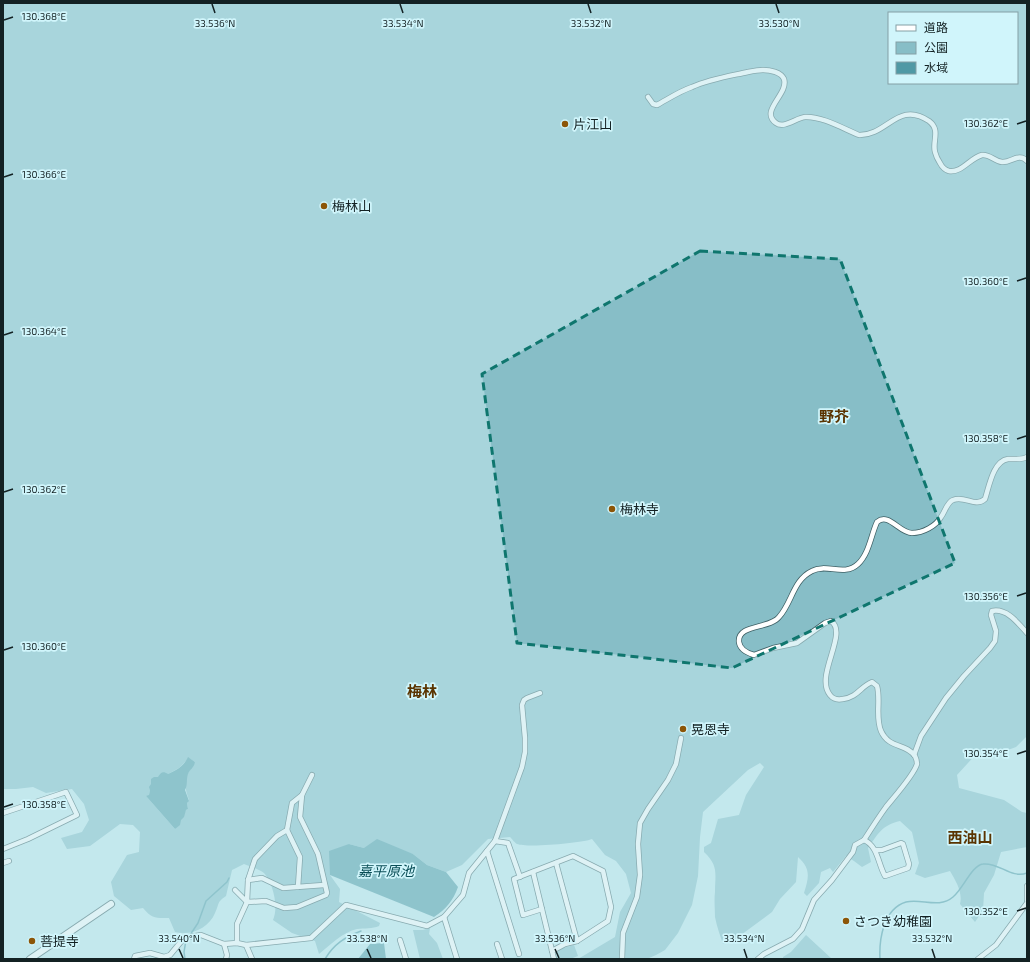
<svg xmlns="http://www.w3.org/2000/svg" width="1030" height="962" viewBox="0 0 1030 962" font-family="'Exo 2','Noto Sans JP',sans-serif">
<rect width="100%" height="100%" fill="#c3e8ed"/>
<g fill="#87bec7" fill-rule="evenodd">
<path d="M 3,3 L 1027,3 L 1027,736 L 1016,747 L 1005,751 L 990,750 L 978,752 L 957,775 L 959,788 L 1004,800 L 1022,812 L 1027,813 L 1027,847 L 1001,852 L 994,875 L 984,893 L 983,910 L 975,922 L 960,904 C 963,893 956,881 950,871 L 925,878 L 915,874 L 919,863 L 912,832 L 900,821 C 882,825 878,834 868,848 L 871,862 L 862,867 L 854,861 L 846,856 L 833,872 L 830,868 L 821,872 L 819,883 L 807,896 L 804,893 C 809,877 811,869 798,857 L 796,882 L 780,899 L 772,912 L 730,943 L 723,944 C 720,935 717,927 715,917 C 715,909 714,900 715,892 C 715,874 719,866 704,852 L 704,847 L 711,843 L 718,819 L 739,815 L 746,795 L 764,767 L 760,763 L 748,770 L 703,812 L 700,837 L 698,876 L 692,905 L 678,933 L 665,950 L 656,955 L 649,958 L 628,959 L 578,959 L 615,937 L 620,912 L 631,893 L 626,874 L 616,861 L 605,855 L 592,839 C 582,843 528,848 517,844 C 515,843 512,839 510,837 L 488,839 L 462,865 L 446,872 L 427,865 L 413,854 L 364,848 L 349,844 L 330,875 L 340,889 L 339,902 L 380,923 L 379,926 C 372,929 365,928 357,929 C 343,932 330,945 319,954 L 315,941 L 292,933 L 273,920 C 279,907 273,883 264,873 C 259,869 249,866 244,864 L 232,870 L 226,896 C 216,903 220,903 215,913 C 209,928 191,936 175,932 L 169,918 C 156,918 152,919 143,908 L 131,910 L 114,896 L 111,882 L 127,855 L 139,852 L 140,832 L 133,825 L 120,824 L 90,846 L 67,849 L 61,838 L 82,832 L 89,820 L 84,804 L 72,789 L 46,793 L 33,787 L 16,789 L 3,789 ZM 889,13 L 1017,13 L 1017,83 L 889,83 ZM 189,758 L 195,762 C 193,766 190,769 188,773 C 183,783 186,791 189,800 L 187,803 L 188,809 L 186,810 L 175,829 L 146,796 L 149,796 L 151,784 L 158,777 L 168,774 L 179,768 Z"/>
<polygon points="430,928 429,934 437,943 443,959 420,959 413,930 423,930"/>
<polygon points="806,935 832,959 783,959 783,957 791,952"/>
<polygon points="574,945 578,956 570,959 557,959 556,950"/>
</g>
<g fill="#4f99a5">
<path d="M 188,757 L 195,762 C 194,768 190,769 188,774 C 186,779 188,785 185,790 L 189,801 L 187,803 L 188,809 L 186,810 L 184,817 L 181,820 L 180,825 L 175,829 L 146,796 L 149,795 L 150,790 L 149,787 L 151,784 L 151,779 L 154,777 L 158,777 C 161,772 163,771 168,774 C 177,770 184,766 188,757 Z"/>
<path d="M 377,839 L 413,854 L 427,865 L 446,872 L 458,887 C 453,901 446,909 434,917 L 330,875 L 329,851 L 349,844 L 364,848 Z"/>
<polygon points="384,943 386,959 358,959 370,944"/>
</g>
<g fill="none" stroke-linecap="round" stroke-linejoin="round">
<g stroke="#4f99a5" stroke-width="1.5">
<polyline points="190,935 198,923 206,901 227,882 229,878"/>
<polyline points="185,959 184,952 186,940"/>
<path d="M 325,959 C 334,944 345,937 361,931"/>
<path d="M 880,959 C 879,940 883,909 906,902 C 921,898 939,909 953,897 C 963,889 972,865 983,864 C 999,862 1011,879 1027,873"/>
</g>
<g stroke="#406166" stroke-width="6">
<g id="street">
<path d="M 648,97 L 653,104 L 657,105 C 668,99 680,91 692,87 C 710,79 730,76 748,72 C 753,71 758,70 763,70 C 770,70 781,72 784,79 C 789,94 759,111 776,123 C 784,129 796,118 805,117 C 822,116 844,129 859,135 C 887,136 898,100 929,121 C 941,130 932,141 935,152 C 936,156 938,160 940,163 C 942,167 945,170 949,171 C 962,173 970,158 982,155 C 990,154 994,161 1002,162 C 1011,163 1019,152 1027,161"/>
<path d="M 914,755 L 921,736 L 946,698 L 964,676 L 990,648 L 995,641 L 996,631 L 991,615 L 992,611 C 1007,608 1018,623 1027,633"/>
<polyline points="3,813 66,792 77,815 28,839 3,849"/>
<polyline points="287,830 300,857 298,887"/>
<path d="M 864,840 C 871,829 878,818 886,807 C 894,797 914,775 917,764 C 917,761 916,758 915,756 C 906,743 889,749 881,731 C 875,717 881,700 877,686 L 872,682 C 861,686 858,697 843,699 C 838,700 833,699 830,695 C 814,676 849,633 831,621 L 825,623 L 797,643 L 773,648 L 754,655 C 747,653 740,650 739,642 C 737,624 770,629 779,617 C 792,603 793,580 812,571 C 827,563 844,577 858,564 C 869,554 871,535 877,522 C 889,512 899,533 912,533 C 923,533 936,526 941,517 C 945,512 947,502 953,500 C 965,495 975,508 985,499 C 989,487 993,461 1008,459 C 1014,459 1022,460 1027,457"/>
<polyline points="495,841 522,767 525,752 525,738 522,705 524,700 527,698 540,693"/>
<polyline points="487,851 519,954"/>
<polyline points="3,863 9,861"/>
<polyline points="556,863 577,941"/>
<polyline points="533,872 554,959"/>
<polyline points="248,880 262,878 283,888 324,885"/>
<polyline points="1027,886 1027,900"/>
<polyline points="235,890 247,902 248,880 255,859 277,836 287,830 292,803 302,795"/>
<polyline points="542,909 523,915 514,879 573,856 603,871 611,907 608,921 577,941 565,944 552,951"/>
<polyline points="444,917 457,959"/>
<polyline points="400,940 406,959"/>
<polyline points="237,943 237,924 247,902 266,901 284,908 297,907 326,895 327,893 318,854 300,817 302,795 312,775"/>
<polyline points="224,944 227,955 226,959"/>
<polyline points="497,944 502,959"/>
<polyline points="246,945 252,959"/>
<polyline points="134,959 135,956 150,953 164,957 170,955 184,938 201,935 224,944 237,943 246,945 311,938 346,905 427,926 444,917 463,895 469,873 495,841 508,843 520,877"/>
<polyline points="622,959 623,933 637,897 640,875 638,844 640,823 648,809 668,780 676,764 681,738"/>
<path d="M 758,959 L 764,954 L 793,939 L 802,929 L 814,900 L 832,880 L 853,852 L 855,845 L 864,840 C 878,846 878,864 885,876 L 908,868 L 909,864 L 903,844 L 901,843 L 882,850 L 875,850"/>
<polyline points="978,959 996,945 1027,903"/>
</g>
</g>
<g stroke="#406166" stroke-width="8">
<polyline id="secondary" points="30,959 111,904"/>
</g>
<use href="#street" stroke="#fff" stroke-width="4.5"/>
<use href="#secondary" stroke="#fff" stroke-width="6"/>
</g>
<path d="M0 0H1030V962H0ZM 700,251 L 840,259 L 955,563 L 732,668 L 517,643 L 482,374 Z" fill="#c3e8ed" fill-opacity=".55" fill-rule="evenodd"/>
<path fill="none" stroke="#0f766e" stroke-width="3" stroke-dasharray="8 5" stroke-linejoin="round" d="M 700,251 L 840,259 L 955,563 L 732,668 L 517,643 L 482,374 Z"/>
<path fill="none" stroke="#132123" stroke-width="1.5" d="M 212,4 L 215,13M 400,4 L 403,13M 588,4 L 591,13M 776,4 L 779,13M 4,20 L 13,17M 1017,124 L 1026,121M 4,177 L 13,174M 1017,281 L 1026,278M 4,335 L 13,332M 1017,439 L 1026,436M 4,492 L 13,489M 1017,596 L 1026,593M 4,650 L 13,647M 1017,754 L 1026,751M 4,807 L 13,804M 1017,911 L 1026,908M 179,949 L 183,958M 367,949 L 371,958M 555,949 L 559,958M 744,949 L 747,958M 932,949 L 935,958"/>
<g fill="#8c5507" stroke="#d0f5fb" stroke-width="1.5">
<circle cx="565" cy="124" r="4"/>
<circle cx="324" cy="206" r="4"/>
<circle cx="612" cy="509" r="4"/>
<circle cx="683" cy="729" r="4"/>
<circle cx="846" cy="921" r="4"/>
<circle cx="32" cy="941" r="4"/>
</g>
<g text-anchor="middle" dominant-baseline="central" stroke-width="3.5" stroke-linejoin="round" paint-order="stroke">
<g font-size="13" fill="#132123" stroke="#d0f5fb" text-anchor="start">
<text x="573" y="124">片江山</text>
<text x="332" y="206">梅林山</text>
<text x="620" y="509">梅林寺</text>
<text x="691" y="729">晃恩寺</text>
<text x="854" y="921">さつき幼稚園</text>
<text x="40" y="941">菩提寺</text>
</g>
<g font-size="14" font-style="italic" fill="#0a4e57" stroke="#d0f5fb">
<text x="386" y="870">嘉平原池</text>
</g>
<g font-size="15" font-weight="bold" fill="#5a3401" stroke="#d0f5fb">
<text x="834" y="416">野芥</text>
<text x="422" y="691">梅林</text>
<text x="970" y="837">西油山</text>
</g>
</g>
<g font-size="10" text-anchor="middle" fill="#132123" stroke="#d0f5fb" stroke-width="3.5" stroke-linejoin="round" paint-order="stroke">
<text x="44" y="20">130.368°E</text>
<text x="215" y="27">33.536°N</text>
<text x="403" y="27">33.534°N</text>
<text x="591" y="27">33.532°N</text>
<text x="779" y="27">33.530°N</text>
<text x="986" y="127">130.362°E</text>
<text x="44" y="178">130.366°E</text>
<text x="986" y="285">130.360°E</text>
<text x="44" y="335">130.364°E</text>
<text x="986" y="442">130.358°E</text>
<text x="44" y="493">130.362°E</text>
<text x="986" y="600">130.356°E</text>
<text x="44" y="650">130.360°E</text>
<text x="986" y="757">130.354°E</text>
<text x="44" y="808">130.358°E</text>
<text x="986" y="915">130.352°E</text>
<text x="179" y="942">33.540°N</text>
<text x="367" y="942">33.538°N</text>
<text x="555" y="942">33.536°N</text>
<text x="744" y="942">33.534°N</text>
<text x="932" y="942">33.532°N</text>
</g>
<rect width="1030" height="962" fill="none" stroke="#132123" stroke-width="8"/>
<rect x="888" y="12" width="130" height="72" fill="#d0f5fb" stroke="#84a0a5"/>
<rect x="896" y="25" width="20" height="6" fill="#ffffff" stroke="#84a0a5"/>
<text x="924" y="32" font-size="12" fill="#132123">道路</text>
<rect x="896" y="42" width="20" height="12" fill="#87bec7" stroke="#84a0a5"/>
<text x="924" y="52" font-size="12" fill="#132123">公園</text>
<rect x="896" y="62" width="20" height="12" fill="#4f99a5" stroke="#84a0a5"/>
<text x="924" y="72" font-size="12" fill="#132123">水域</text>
</svg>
